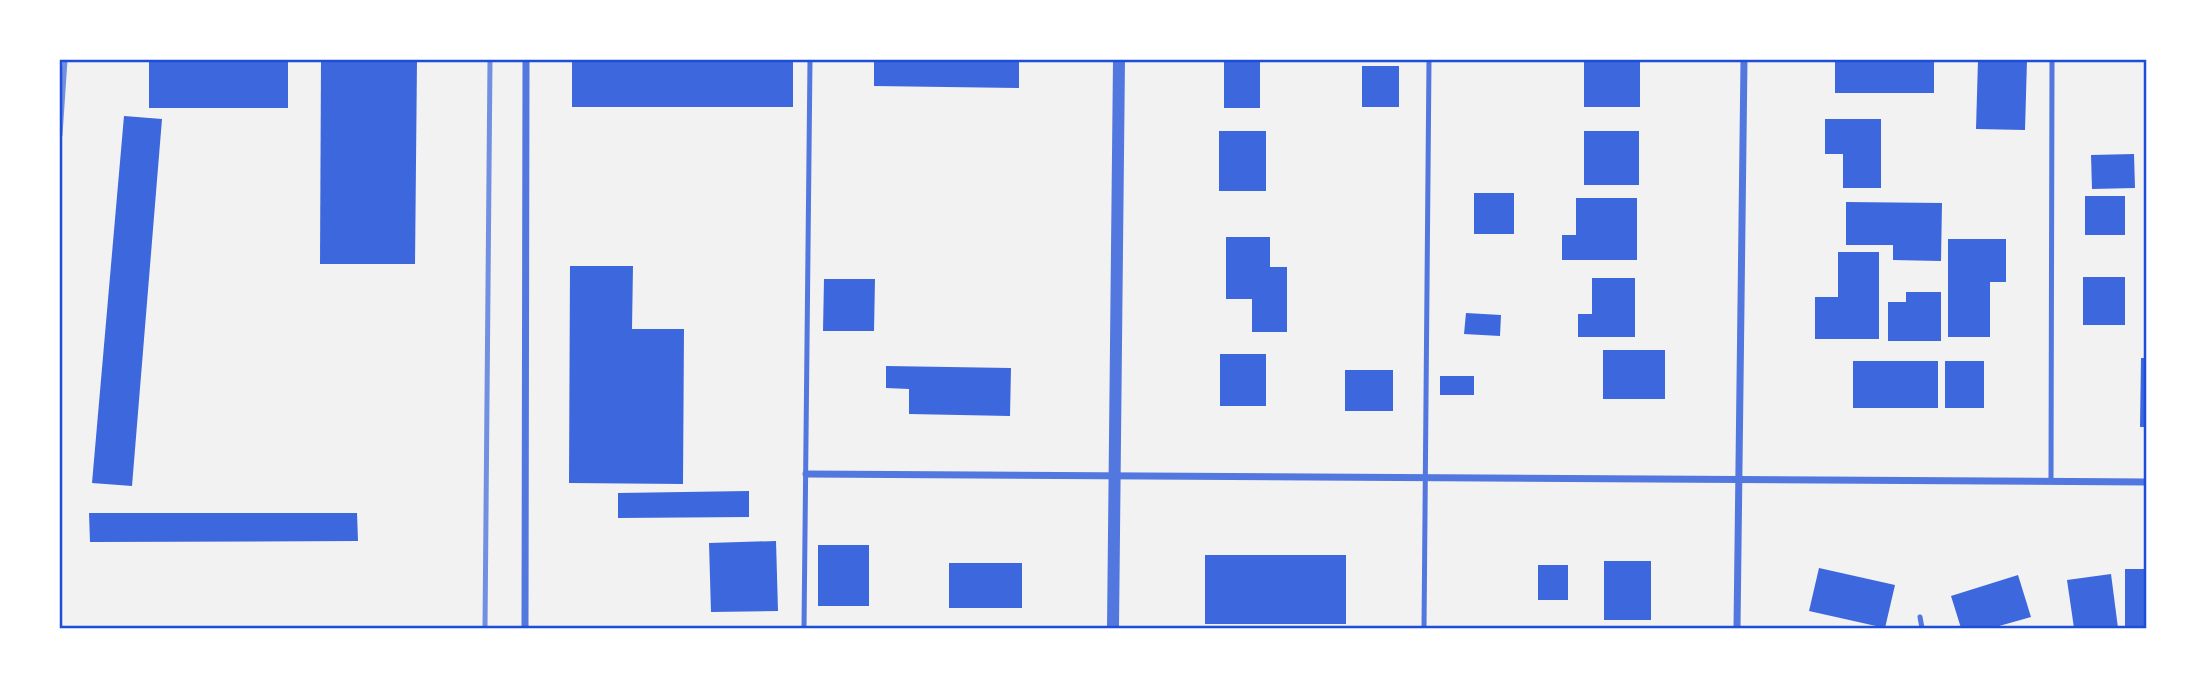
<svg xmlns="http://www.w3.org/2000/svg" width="2206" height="688" viewBox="0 0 2206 688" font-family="'Roboto Condensed',sans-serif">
<rect width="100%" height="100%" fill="#f2f2f2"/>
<g fill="#3d67dc">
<rect x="149" y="60" width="139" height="48"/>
<polygon points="321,60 417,60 415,264 320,264"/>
<rect x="572" y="60" width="221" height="47"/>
<polygon points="874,60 1019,60 1019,88 874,86"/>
<rect x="1224" y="60" width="36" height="48"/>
<rect x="1584" y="60" width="56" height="47"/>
<rect x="1835" y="60" width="99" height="33"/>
<polygon points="1978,60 2027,60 2025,130 1976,129"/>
<rect x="1362" y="66" width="37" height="41"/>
<polygon points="124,116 162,119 132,486 92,483"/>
<polygon points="1825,119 1881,119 1881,188 1843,188 1843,154 1825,154"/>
<rect x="1219" y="131" width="47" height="60"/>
<rect x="1584" y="131" width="55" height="54"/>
<polygon points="2134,154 2135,188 2092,189 2091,155"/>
<rect x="1474" y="193" width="40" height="41"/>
<rect x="2085" y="196" width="40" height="39"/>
<polygon points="1576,198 1637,198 1637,260 1562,260 1562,235 1576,235"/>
<polygon points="1846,202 1942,203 1941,261 1893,260 1893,245 1846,245"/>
<polygon points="1226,237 1270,237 1270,267 1287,267 1287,332 1252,332 1252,299 1226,299"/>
<polygon points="1948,239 2006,239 2006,282 1990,282 1990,337 1948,337"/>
<polygon points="1838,252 1879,252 1879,339 1815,339 1815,297 1838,297"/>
<polygon points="570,266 633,266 632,329 684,329 683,484 569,483"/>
<rect x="2083" y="277" width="42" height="48"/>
<polygon points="1592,278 1635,278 1635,337 1578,337 1578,314 1592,314"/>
<polygon points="824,279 875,279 874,331 823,331"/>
<polygon points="1906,292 1941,292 1941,341 1888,341 1888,302 1906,302"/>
<polygon points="1466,313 1501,315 1500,336 1464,334"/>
<rect x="1603" y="350" width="62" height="49"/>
<rect x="1220" y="354" width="46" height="52"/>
<polygon points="2141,358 2146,358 2146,427 2140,427"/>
<rect x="1853" y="361" width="85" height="47"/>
<rect x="1945" y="361" width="39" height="47"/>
<polygon points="886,366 1011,368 1010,416 909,414 909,389 886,388"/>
<rect x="1345" y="370" width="48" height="41"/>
<rect x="1440" y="376" width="34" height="19"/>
<polygon points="749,491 749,517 618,518 618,493"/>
<polygon points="89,513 357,513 358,541 90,542"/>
<polygon points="776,541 778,611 711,612 709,543"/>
<rect x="818" y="545" width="51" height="61"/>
<rect x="1205" y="555" width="141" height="69"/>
<rect x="1604" y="561" width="47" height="59"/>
<rect x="949" y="563" width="73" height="45"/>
<rect x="1538" y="565" width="30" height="35"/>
<polygon points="1819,568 1895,585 1885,628 1809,611"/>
<rect x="2125" y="569" width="21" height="59"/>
<polygon points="2111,574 2118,628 2074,628 2067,580"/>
<polygon points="2018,575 2031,617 1992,628 1961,628 1951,596"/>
</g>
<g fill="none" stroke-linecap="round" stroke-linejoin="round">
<g stroke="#5277de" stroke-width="5">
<polyline points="2051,481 2052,60"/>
<polyline points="1920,617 1922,628"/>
<polyline points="804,628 810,60"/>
<polyline points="1424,628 1429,60"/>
</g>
<g stroke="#5277de" stroke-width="7">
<path d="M 806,474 C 1253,479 1700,478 2146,482"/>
<polyline points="525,628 526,60"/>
<polyline points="1737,628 1744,60"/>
</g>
<polyline stroke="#5277de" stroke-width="12" points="1113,628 1119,60"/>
<g stroke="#7290e2" stroke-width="5">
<polyline points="60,135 65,60"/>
<polyline points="485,628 490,60"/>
</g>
</g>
<rect width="2206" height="688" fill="none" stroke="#ffffff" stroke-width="122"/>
<rect x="61" y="61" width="2084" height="566" fill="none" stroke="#1d4ed8" stroke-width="2.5"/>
</svg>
